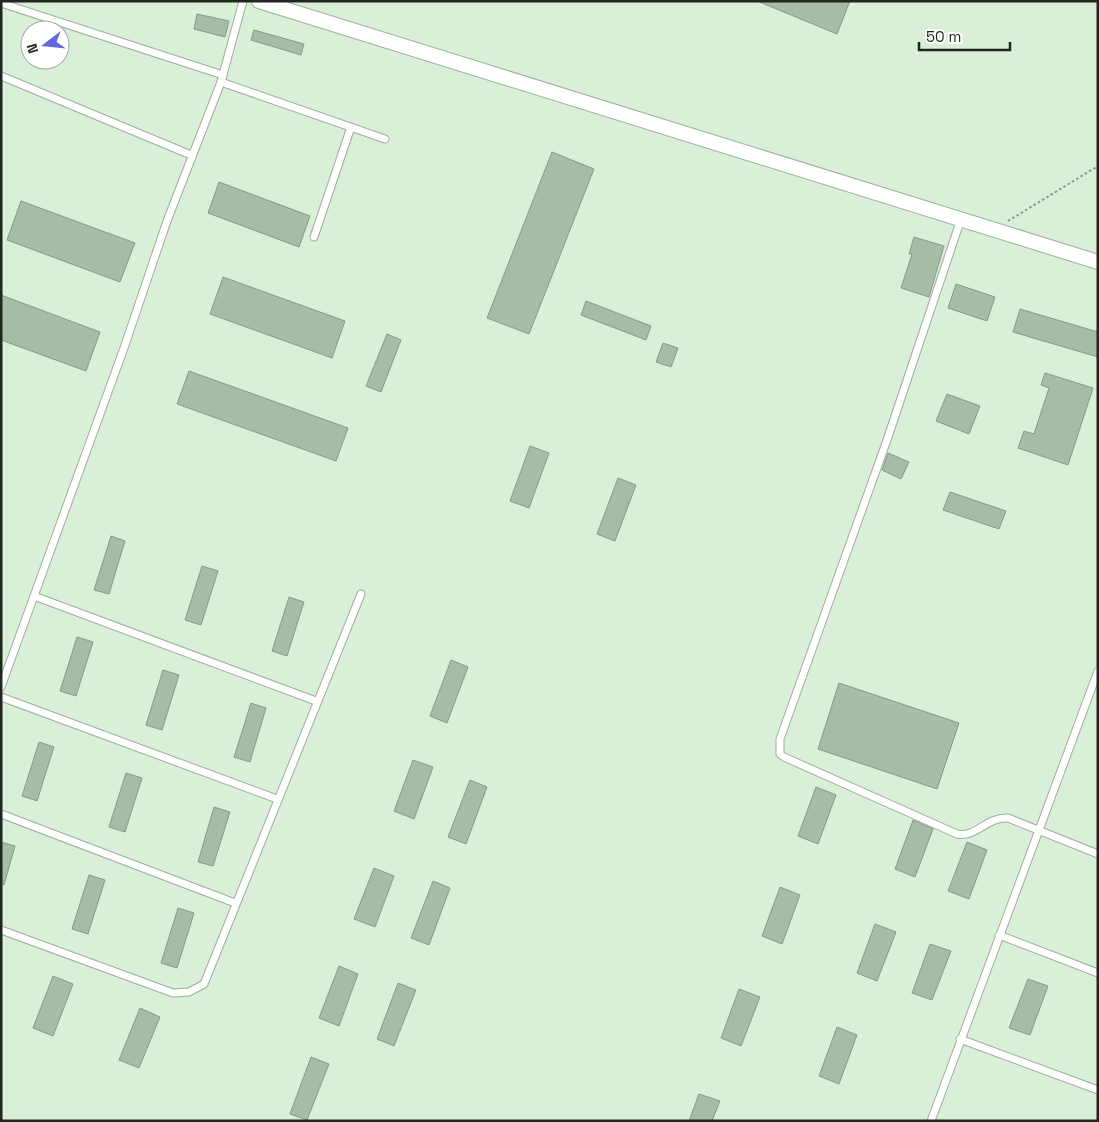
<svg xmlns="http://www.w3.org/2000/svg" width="1099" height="1122" viewBox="0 0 1099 1122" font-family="'Space Grotesk',sans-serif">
<rect width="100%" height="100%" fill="#d9efd8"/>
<g fill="#a6bca6" stroke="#869b86">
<polygon points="757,1 850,1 837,34"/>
<polygon points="197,14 229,21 225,37 194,29"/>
<polygon points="254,30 304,44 301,55 251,40"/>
<polygon points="552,152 594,169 529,334 487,318"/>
<polygon points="219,182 310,216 299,247 208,213"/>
<polygon points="21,201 135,243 120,282 7,240"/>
<polygon points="914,237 944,246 929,297 901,288 912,254 909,254"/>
<polygon points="223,277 345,321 332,358 210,314"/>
<polygon points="956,284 995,297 987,321 948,308"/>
<polygon points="1,295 100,332 86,371 1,340"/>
<polygon points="586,301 651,326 646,340 581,315"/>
<polygon points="1020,309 1098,332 1098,357 1013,332"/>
<polygon points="387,334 401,340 381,392 366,386"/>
<polygon points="663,343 678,348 671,367 656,362"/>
<polygon points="189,371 348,428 336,461 177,404"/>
<polygon points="1045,373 1093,388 1068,465 1018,448 1024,431 1034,434 1049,388 1041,385"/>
<polygon points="947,394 980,406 969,434 936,421"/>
<polygon points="530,446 549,453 529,508 510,501"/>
<polygon points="888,453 909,462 901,479 882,470"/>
<polygon points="618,478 636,485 615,541 597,534"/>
<polygon points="950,492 1006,511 999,529 943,510"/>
<polygon points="111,536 125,541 109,594 94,590"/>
<polygon points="202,566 218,571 201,625 185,620"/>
<polygon points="289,597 304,602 287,656 272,651"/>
<polygon points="77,637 93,642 76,696 60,691"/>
<polygon points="451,660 468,667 447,723 430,716"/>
<polygon points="163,670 179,675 162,730 146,725"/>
<polygon points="839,683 959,723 937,789 818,749"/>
<polygon points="251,703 266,708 250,762 234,757"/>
<polygon points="39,742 54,747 37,801 22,796"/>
<polygon points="413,760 433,767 414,819 394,811"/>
<polygon points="126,773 142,778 125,832 109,827"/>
<polygon points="470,780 487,787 466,844 448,837"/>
<polygon points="816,787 836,795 818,844 798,836"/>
<polygon points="214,807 230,812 213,866 198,862"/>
<polygon points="913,820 933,829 915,877 895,869"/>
<polygon points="1,842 15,846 4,885 1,884"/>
<polygon points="967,842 987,850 969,899 948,891"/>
<polygon points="374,868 394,876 375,927 354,919"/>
<polygon points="89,875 105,880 88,934 72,929"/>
<polygon points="433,881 450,888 429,945 411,938"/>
<polygon points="780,887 800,895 782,944 762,936"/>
<polygon points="178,908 194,913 177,968 161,963"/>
<polygon points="875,924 896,932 877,981 857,973"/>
<polygon points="930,944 951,951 932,1000 912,993"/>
<polygon points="339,966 358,974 339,1026 319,1018"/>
<polygon points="53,976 73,984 53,1036 33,1028"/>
<polygon points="1028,979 1048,986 1030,1035 1009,1028"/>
<polygon points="398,983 416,990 394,1046 377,1039"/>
<polygon points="739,989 760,997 741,1046 721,1038"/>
<polygon points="140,1008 160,1017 139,1068 119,1060"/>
<polygon points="837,1027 857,1035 839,1084 819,1076"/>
<polygon points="311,1057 329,1064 307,1120 290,1114"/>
<polygon points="699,1094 720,1101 712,1121 689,1121"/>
</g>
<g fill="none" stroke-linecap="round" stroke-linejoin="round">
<g stroke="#9bb09a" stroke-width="9">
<g id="lane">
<polyline points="1,3 223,75"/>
<polyline points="1,76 191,155"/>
<polyline points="221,82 385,139"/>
<path d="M 961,219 L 887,440 L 780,739 L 780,754 L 784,757 L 957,834 C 976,838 986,817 1008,818 L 1098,854"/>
<polyline points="314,237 351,127"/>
<polyline points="34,596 316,701"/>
<polyline points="1,687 124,348 167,221 221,82 243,1"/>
<polyline points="1,697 277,799"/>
<polyline points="1,814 235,903"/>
<polyline points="1,930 173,993 189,992 204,984 361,594"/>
<polyline points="999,935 1098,973"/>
<polyline points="960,1039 1098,1090"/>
<polyline points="931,1121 1098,671"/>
</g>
</g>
<g stroke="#9bb09a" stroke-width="16">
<polyline id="street" points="259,1 1098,262"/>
</g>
<polyline stroke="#889888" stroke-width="2" stroke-dasharray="2.5 2.5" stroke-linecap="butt" points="1008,221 1098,166"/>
<use href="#lane" stroke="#fff" stroke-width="7"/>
<use href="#street" stroke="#fff" stroke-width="14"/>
</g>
<rect width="1099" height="1122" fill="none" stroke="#1f271f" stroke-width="5"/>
<g transform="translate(45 45) rotate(254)"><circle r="24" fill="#ffffff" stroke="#a5a9a5"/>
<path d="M0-4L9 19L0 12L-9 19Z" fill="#6268e1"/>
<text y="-8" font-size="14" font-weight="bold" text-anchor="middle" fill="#1f271f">N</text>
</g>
<path d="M919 42v8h91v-8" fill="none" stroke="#1f271f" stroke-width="2.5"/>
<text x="926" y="42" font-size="15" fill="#1f271f" stroke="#ffffff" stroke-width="4" paint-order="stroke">50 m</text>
</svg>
